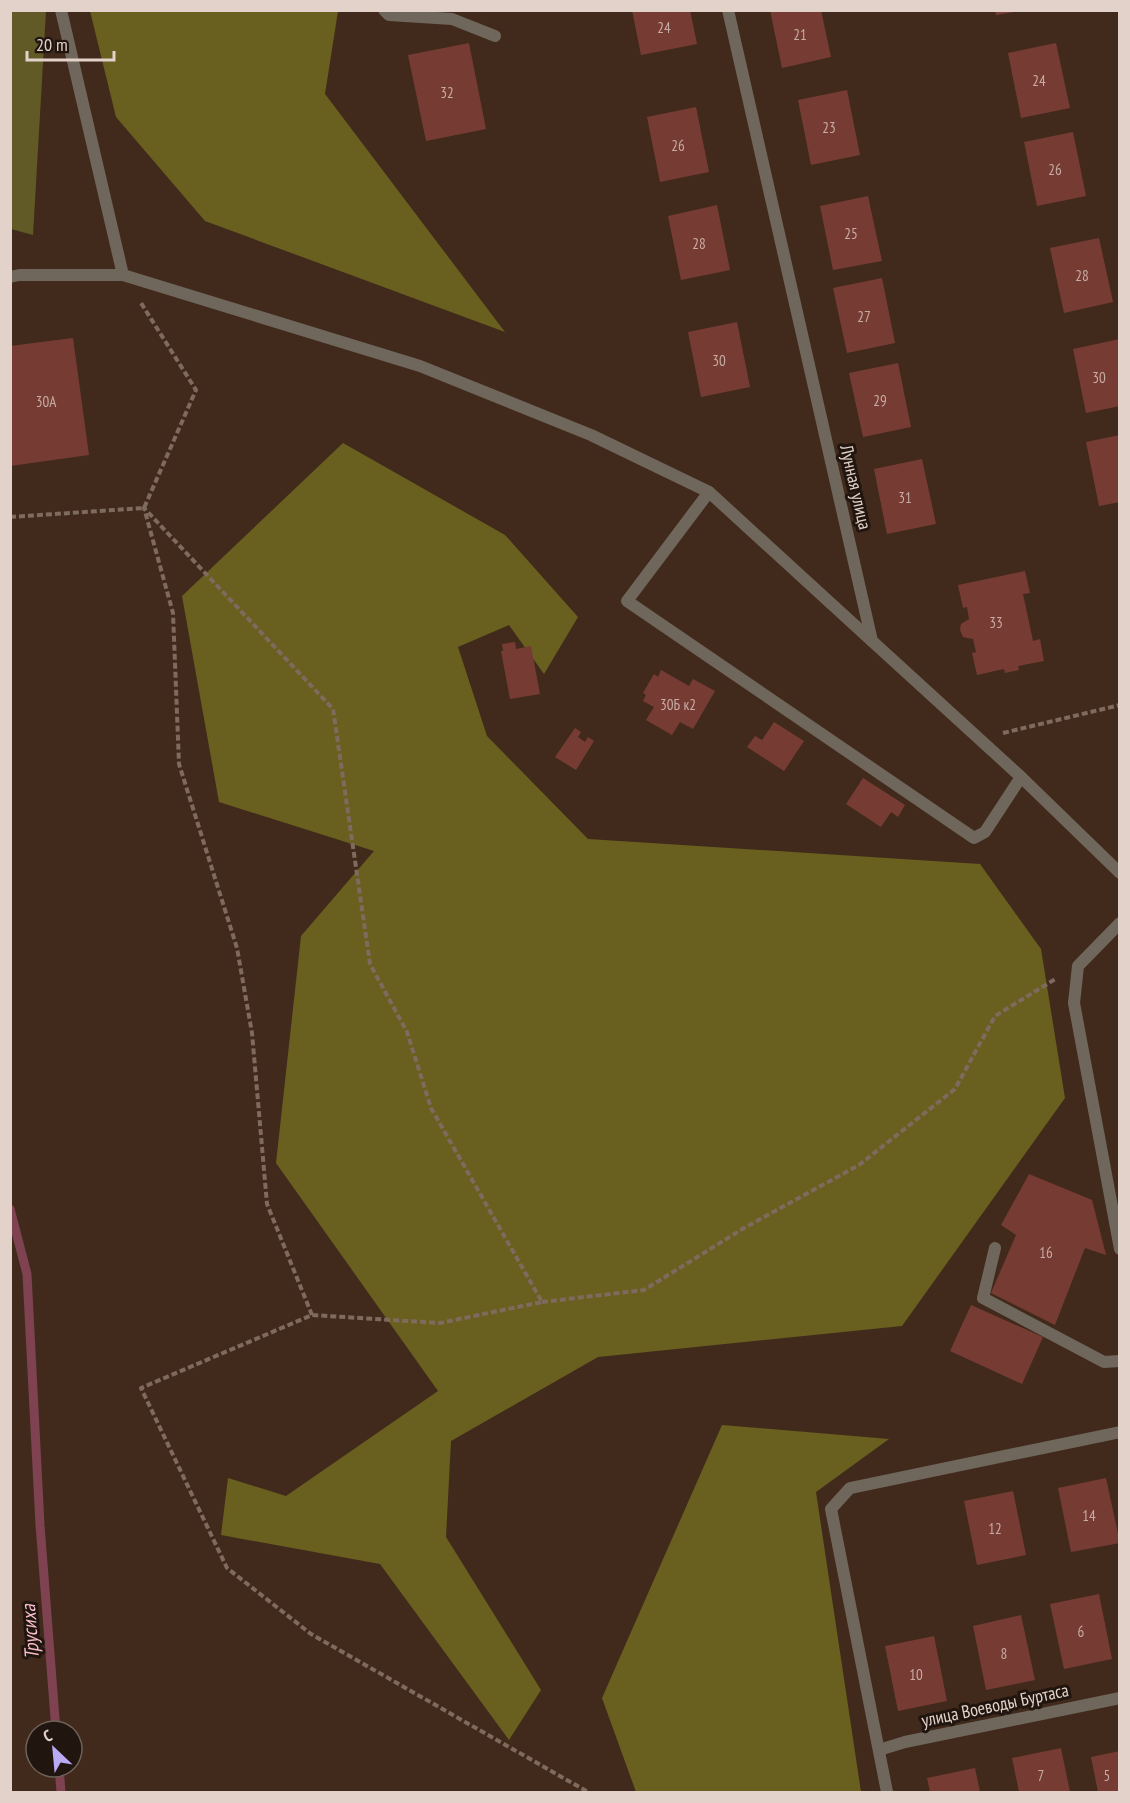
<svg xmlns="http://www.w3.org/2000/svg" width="1130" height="1803" viewBox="0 0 1130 1803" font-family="'PT Sans Narrow',sans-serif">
<rect width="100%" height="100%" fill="#412a1b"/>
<polygon fill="#615a27" points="10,11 46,11 33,235 11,229"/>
<g fill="#696020">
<polygon points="90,11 338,11 325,94 505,332 205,221 116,117"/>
<polygon points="343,443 505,535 578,617 544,674 509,625 458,647 487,736 588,839 980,864 1041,949 1065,1098 902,1326 598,1357 451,1441 446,1537 541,1690 509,1740 380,1564 221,1535 228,1478 286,1496 438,1391 276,1163 301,936 374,851 219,802 182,596"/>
<polygon points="722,1425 889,1439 816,1492 861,1792 636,1792 602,1698"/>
</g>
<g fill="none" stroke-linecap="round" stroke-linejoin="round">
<g stroke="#7e4251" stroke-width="9">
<polyline points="10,1209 27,1274 40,1525 56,1731"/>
<polyline points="59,1767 61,1792"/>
</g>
</g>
<g fill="#763c34">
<polygon points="632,10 690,10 697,44 641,55"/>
<polygon points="770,10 821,10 831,57 782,68"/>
<polygon points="995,10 1014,10 1014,12 996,15"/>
<polygon points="469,43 486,129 426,141 408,55"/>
<polygon points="1056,43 1070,108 1021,118 1008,53"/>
<polygon points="847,90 860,155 811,165 798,100"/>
<polygon points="696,107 709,172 660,182 647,117"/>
<polygon points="1073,132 1086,196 1037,206 1024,142"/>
<polygon points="868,196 882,261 833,270 820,206"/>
<polygon points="717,205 730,270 681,280 668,216"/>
<polygon points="1099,238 1113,302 1064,313 1050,248"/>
<polygon points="882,278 895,343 847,353 833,288"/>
<polygon points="737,322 750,387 701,397 688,332"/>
<polygon points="73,338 89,455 10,466 10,346"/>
<polygon points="1120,339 1120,406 1086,413 1073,349"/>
<polygon points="898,363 911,427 863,437 849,373"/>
<polygon points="1120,435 1120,502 1099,506 1086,442"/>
<polygon points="922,459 936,524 887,534 874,469"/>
<polygon points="1025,571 1030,593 1023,594 1033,641 1040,639 1044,661 1018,666 1019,670 1005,673 1004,669 977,675 972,653 976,652 973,639 963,637 960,630 961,624 969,619 967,607 963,608 958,585"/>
<polygon points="515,642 516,649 531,646 540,694 510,699 501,651 503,651 502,644"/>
<polygon points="661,670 689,686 693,679 715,691 693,729 680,722 672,735 646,720 654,707 643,701 646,695 643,693 654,674 658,677"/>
<polygon points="774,722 804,741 784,771 747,747 755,736 762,740"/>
<polygon points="575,728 581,732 578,737 585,742 588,737 594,741 576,770 555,757"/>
<polygon points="863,778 905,805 898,817 891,812 881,827 846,804"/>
<polygon points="1029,1174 1092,1200 1106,1255 1085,1248 1055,1325 991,1293 1016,1235 1001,1225"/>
<polygon points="971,1305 1043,1337 1022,1384 950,1351"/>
<polygon points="1106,1478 1120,1543 1071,1552 1058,1488"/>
<polygon points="1013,1491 1026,1555 977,1565 964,1501"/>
<polygon points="1099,1594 1112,1659 1064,1669 1050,1604"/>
<polygon points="1021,1615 1035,1680 986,1690 973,1626"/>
<polygon points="934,1636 947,1701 898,1711 885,1646"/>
<polygon points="1061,1748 1070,1792 1019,1792 1012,1758"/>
<polygon points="1120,1751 1120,1792 1098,1792 1091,1757"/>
<polygon points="975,1768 980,1792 930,1792 927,1778"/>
</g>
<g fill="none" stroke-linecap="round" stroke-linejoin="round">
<g stroke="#7f6a5e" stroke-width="4" stroke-dasharray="6 3" stroke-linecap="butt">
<polyline points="10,517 144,508 196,390 141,303"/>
<polyline points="1003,733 1120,705"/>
<polyline points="542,1302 644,1290 744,1228 859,1165 955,1089 995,1016 1057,978"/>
<polyline points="312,1315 267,1204 252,1033 237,948 179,764 173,613 144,508 333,709 370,964 407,1032 431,1108 542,1302 440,1323 312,1315 141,1388 227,1568 311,1634 588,1792"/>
</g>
<g stroke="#6f675c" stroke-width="12">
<polyline points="384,10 389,15 452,19 495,36"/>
<polyline points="10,277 19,275 123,275 61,10"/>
<polyline points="709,492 627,601 974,838 985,832 1021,777"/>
<polyline points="995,1248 983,1298 1104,1362 1120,1361"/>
</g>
<g stroke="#6f675c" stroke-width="12">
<polyline points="728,10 872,641 1021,777 1120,873"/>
<polyline points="123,275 420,366 591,435 709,492 872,641"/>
<polyline points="1120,923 1078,966 1074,1003 1120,1249"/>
<polyline points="879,1750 905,1742 1120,1698"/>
<polyline points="887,1792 831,1509 850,1488 1120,1432"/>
</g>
</g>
<g text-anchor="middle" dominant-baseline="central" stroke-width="6" stroke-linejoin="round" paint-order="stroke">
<g font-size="15" fill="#c7aca4">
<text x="664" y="27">24</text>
<text x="800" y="34">21</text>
<text x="1039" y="80">24</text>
<text x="447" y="92">32</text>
<text x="829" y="127">23</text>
<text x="678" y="145">26</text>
<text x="1055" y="169">26</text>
<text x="851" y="233">25</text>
<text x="699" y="243">28</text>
<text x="1082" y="275">28</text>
<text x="864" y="316">27</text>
<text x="719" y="360">30</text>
<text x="1099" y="377">30</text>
<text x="880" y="400">29</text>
<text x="46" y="401">30А</text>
<text x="905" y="497">31</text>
<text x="996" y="622">33</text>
<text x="678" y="704">30Б к2</text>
<text x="1046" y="1252">16</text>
<text x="1089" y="1515">14</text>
<text x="995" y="1528">12</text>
<text x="1081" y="1631">6</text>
<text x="1004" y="1653">8</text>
<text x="916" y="1674">10</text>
<text x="1041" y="1775">7</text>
<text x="1107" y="1775">5</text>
</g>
<g font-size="18" fill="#e2d2c9" stroke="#20150f">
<text transform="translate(856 487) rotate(77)">Лунная улица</text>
<text transform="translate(995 1705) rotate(-12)">улица Воеводы Буртаса</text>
</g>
<g font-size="20" font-style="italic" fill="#f8bec9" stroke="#20150f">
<text transform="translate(30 1632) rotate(-94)">Трусиха</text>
</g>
</g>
<rect width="1130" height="1803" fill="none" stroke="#e2d2c9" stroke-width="24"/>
<g transform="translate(54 1749) rotate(334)"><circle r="28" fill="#20150f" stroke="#6e6159" stroke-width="1.5"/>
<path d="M0-4.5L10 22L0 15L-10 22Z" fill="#baaaf6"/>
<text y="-9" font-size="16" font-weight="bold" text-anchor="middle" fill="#e2d2c9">С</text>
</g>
<path d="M27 51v9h87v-9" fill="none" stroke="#e2d2c9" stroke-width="3"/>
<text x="36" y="51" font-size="18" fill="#e2d2c9" stroke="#20150f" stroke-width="4.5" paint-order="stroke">20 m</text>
</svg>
